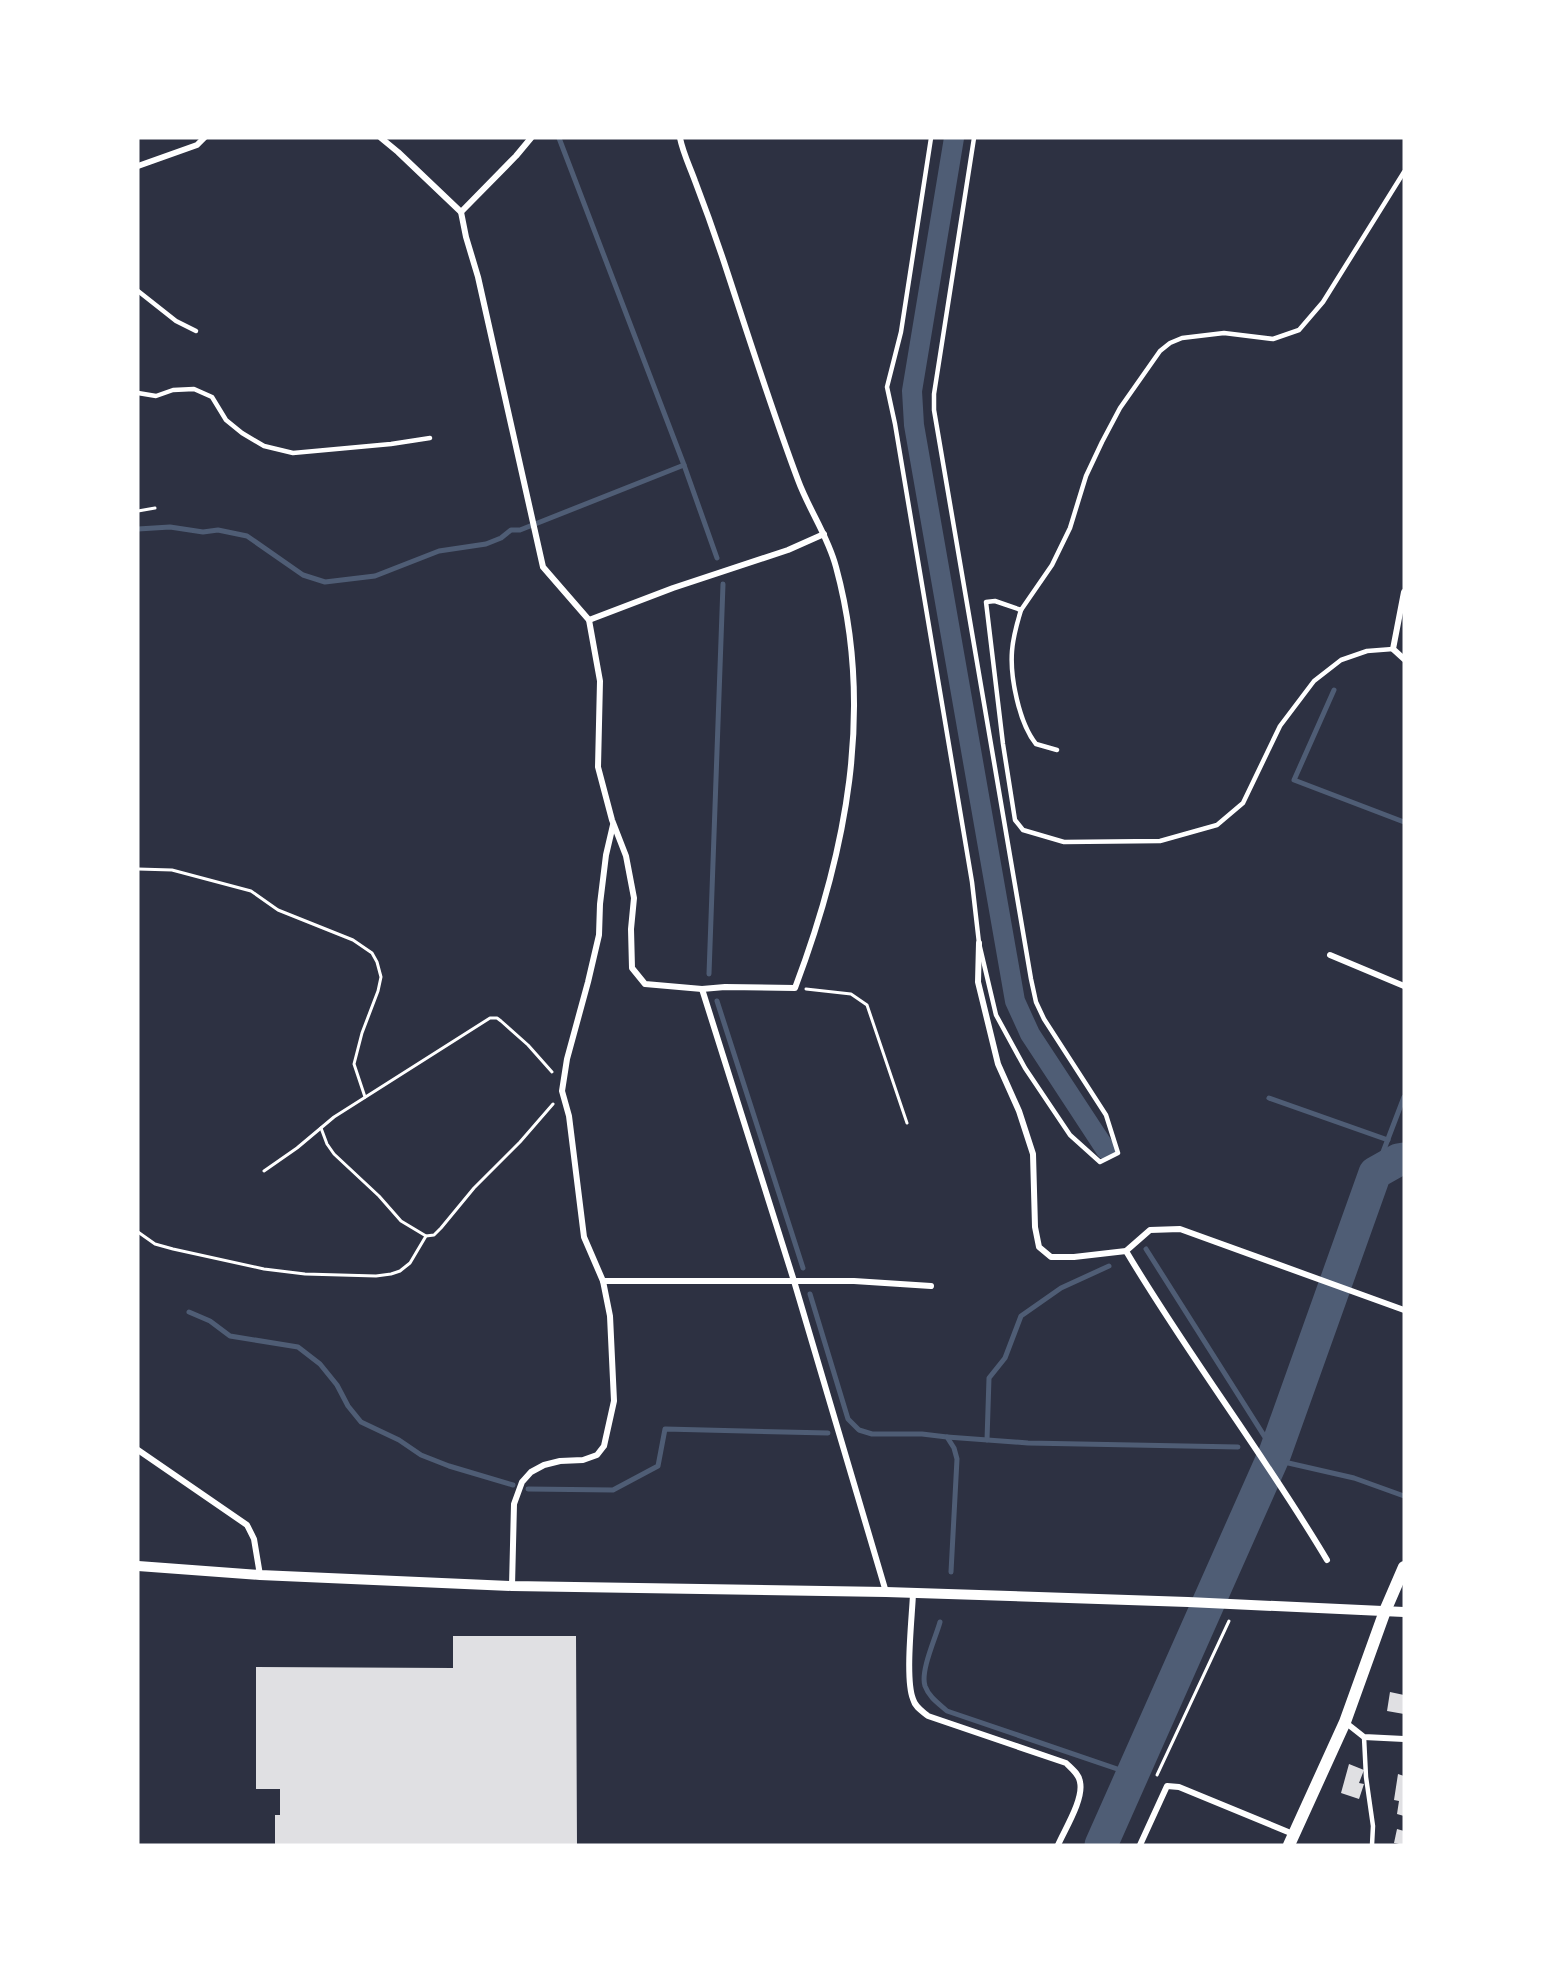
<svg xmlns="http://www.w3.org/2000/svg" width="1542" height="1983" viewBox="0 0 1542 1983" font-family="'Nunito Sans',sans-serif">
<rect width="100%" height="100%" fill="#2d3142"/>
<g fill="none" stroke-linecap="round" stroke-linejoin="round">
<g stroke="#4f5d75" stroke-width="5">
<polyline points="559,138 684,465 717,558"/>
<polyline points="138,529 170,527 203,532 218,530 247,536 303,575 325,582 375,576 439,551 486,544 501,538 511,530 520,530 684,465"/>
<polyline points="1334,690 1294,780 1404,822"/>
<polyline points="709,974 723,584"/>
<polyline points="717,1001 803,1268"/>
<polyline points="1269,1098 1388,1140"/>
<polyline points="1375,1173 1404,1097"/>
<polyline points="1146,1249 1275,1453 1284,1462 1354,1478 1404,1496"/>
<polyline points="810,1294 848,1419 859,1430 872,1434 922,1434 947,1437 954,1448 957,1459 951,1572"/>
<polyline points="189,1312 210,1321 230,1336 298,1347 320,1364 337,1385 348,1406 361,1422 399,1440 421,1455 449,1466 513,1485"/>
<polyline points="947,1437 1028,1443 1238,1447"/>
<polyline points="987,1440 989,1378 1005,1358 1021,1316 1061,1288 1109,1266"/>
<polyline points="528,1489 613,1490 658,1466 665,1429 828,1433"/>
<path d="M 940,1622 C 936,1637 920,1671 925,1686 C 929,1697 938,1703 947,1711 L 1132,1774"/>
</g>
<polyline stroke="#4f5d75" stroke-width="20" points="954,138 912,391 914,425 1015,1001 1030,1034 1106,1150"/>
<polyline stroke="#4f5d75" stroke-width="33" points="1101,1845 1275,1453 1375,1173 1398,1160 1404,1159"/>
</g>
<g fill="#e0e0e3">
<polygon points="453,1636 576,1636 577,1845 275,1845 275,1815 280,1815 280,1789 256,1789 256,1667 453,1668"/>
<polygon points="1390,1692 1404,1695 1404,1714 1387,1711"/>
<polygon points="1349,1764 1364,1770 1359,1783 1364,1784 1359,1799 1341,1793"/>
<polygon points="1398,1774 1404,1776 1404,1816 1397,1814 1399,1801 1394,1800"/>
<polygon points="1397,1829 1404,1831 1404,1845 1394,1843"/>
</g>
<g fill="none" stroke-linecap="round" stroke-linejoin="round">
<g stroke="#fff" stroke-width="3">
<polyline points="138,511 155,508"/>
<polyline points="138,869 172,870 251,891 278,910 353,940 372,953 377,962 381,977 378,991 362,1033 354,1064 365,1097"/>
<polyline points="806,989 851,994 867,1005 907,1123"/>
<polyline points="321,1128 327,1144 334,1154 379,1196 401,1221 426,1236"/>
<polyline points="264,1171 297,1148 334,1117 490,1018 497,1018 501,1021 528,1045 552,1072"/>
<polyline points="138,1232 155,1244 173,1249 264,1269 305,1274 376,1276 391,1274 400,1271 410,1263 426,1236 434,1235 441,1228 474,1188 520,1142 553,1104"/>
<polyline points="1157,1775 1229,1621"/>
</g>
<g stroke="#fff" stroke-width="4.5">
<polyline points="931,138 901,332 887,387 895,424 972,882 979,943 996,1015 1025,1068 1070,1135 1100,1162 1118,1153 1106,1115 1044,1019 1036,1002 1031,979 934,410 934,394 974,138"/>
<polyline points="138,291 176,321 196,331"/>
<polyline points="138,393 156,396 173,390 194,389 212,397 226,420 242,433 264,446 293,453 391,444 430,438"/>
<path d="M 1021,610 C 1017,623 1013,637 1012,651 C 1010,677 1019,723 1036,744 L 1057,750"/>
<polyline points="1393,649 1367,651 1341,660 1314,681 1280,726 1243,803 1217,825 1160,841 1064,842 1023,830 1015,820 1003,744 986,602 995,601 1021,610 1052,565 1070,528 1086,476 1102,442 1120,408 1160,351 1170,343 1182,338 1224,333 1273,339 1299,330 1323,302 1404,172"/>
<polyline points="1364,1737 1366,1777 1373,1826 1372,1845"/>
</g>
<g stroke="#fff" stroke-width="6">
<path d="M 381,138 L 398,152 L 461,212 L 466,237 L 478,277 L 543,567 L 589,620 L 600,681 L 598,767 L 612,820 L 626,856 L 634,898 L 631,929 L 632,968 L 645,984 L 702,989 L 725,987 L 795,988 C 846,853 875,710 836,567 C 828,536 809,510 798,480 C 771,408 748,335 724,262 C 715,235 705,207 695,181 C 690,167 683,153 680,138"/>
<polyline points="138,166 197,145 204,138"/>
<polyline points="461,212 516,156 531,138"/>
<polyline points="1404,592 1393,649 1404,659"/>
<polyline points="589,620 673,588 788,550 824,534"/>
<polyline points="979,943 978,982 998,1064 1019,1111 1033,1154 1035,1227 1039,1247 1051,1257 1074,1257 1126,1251 1150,1230 1180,1229 1404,1310"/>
<polyline points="1330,955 1404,986"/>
<polyline points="702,989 794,1281 886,1592"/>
<path d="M 1126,1251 C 1189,1357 1264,1454 1327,1560"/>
<polyline points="603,1281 854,1281 931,1286"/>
<polyline points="138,1450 247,1525 254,1539 260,1575"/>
<polyline points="512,1586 514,1504 522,1482 531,1472 544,1465 560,1461 583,1460 597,1455 604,1446 614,1401 610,1316 603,1281 584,1237 569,1116 562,1091 567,1059 588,982 599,935 600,904 606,855 613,825"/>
<path d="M 913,1594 C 912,1618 905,1679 913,1699 C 915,1707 922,1711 928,1716 L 1066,1763 C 1072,1769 1079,1774 1080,1782 C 1084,1799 1065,1829 1058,1845"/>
<polyline points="1345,1722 1364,1737 1404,1739"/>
<polyline points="1140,1845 1167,1786 1179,1787 1293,1834"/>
</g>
<polyline stroke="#fff" stroke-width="10" points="138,1566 260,1575 512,1586 886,1592 1188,1602 1404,1612"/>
<polyline stroke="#fff" stroke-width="12" points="1289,1845 1345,1722 1385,1611 1404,1567"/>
</g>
<rect width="1542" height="1983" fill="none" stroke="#ffffff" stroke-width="279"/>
</svg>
